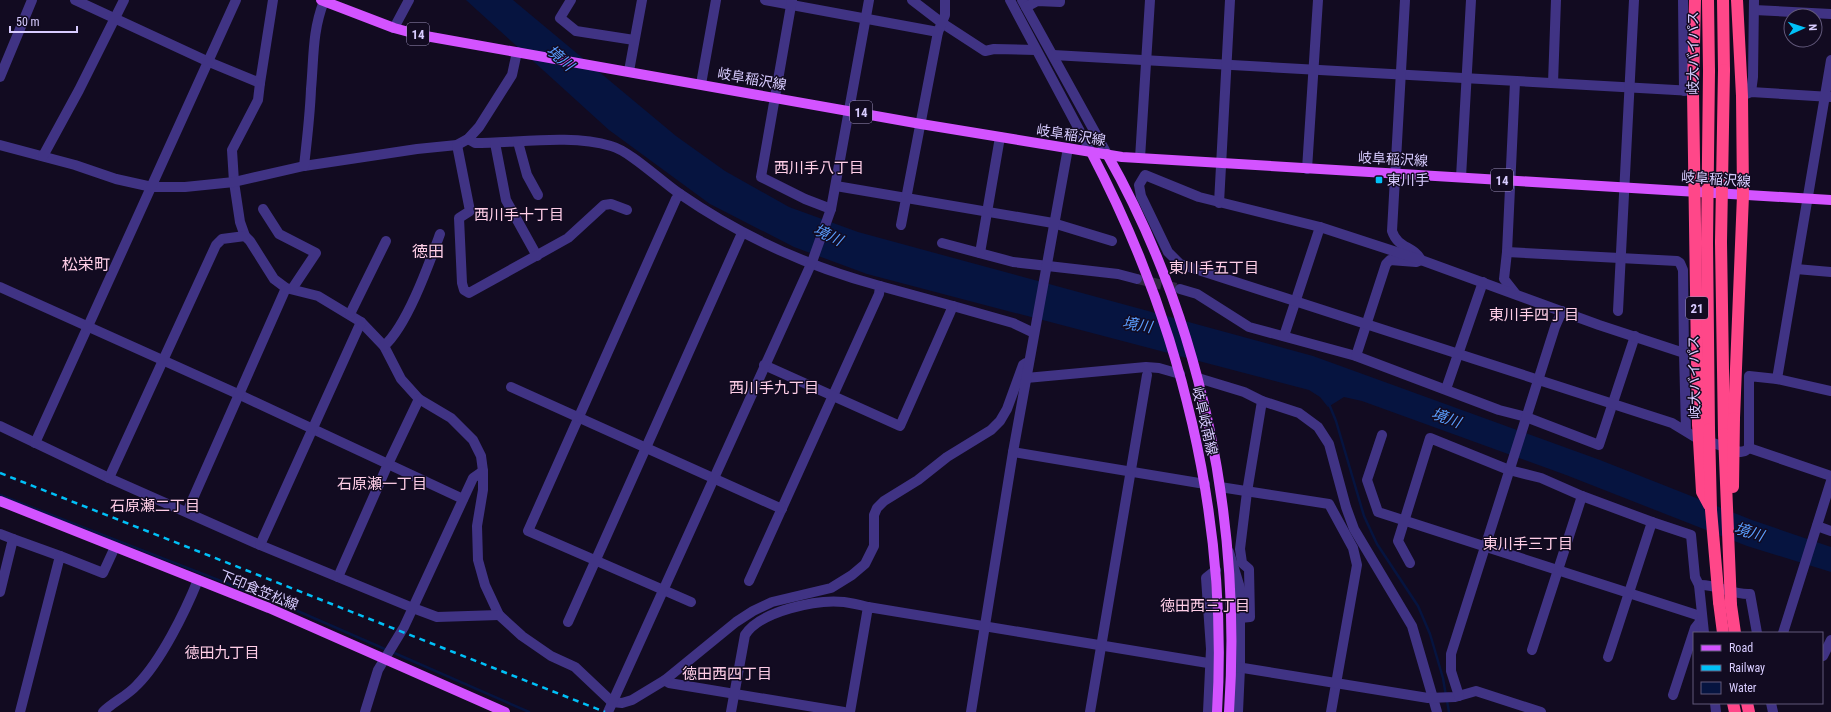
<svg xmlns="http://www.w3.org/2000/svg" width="1831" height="712" viewBox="0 0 1831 712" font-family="'Roboto Condensed','Noto Sans JP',sans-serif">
<rect width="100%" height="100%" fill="#120b21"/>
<polygon fill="#061440" points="466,0 513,0 676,136 725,171 789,207 858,232 1313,356 1600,460 1752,520 1831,547 1831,572 1747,546 1566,475 1362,401 1344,397 1328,407 1320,397 1309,390 867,274 794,247 710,204 609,130"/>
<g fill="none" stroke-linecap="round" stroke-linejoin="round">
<g stroke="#061440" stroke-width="2.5">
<polyline points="1329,404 1336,421 1364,516 1377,544 1418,606 1430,634 1443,678 1446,696"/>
<polyline points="0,495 293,609 387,650"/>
<polyline points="392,652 529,712"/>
<polyline points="1447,701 1449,712"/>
</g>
<polyline stroke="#302842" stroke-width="10" stroke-dasharray="10 5" stroke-linecap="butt" points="1137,279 1176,288"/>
<g stroke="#403384" stroke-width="10">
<polyline points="75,0 209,62 260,83 273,0"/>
<polyline points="571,0 560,18 576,31 634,40"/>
<polyline points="765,0 938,32"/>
<polyline points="792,0 761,177 805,199 831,209"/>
<polyline points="912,0 942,23 985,51 994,49 1036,50"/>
<polyline points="1010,0 1091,152"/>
<polyline points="1022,0 1107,154"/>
<polyline points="1683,0 1684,91"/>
<polyline points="1026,7 1037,1 1060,2 1060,0"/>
<polyline points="1754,10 1831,14"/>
<polyline points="394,28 409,0"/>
<polyline points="1053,55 1693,91"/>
<polyline points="629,71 642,0"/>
<polyline points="0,77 32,0"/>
<polyline points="1515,82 1507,252 1504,279 1515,293"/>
<polyline points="260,83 258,100 232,150 234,182 240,222 245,236 250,241 274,279 286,288 318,296 361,322 384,346 401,379 419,399 451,418 473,440 481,456 483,471 483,490 477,526 478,560 485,585 499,615 522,636 551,656 575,667 612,702 622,703 632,700 665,680 669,683 844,712"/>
<polyline points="1553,83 1556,0"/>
<polyline points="701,84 716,0"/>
<polyline points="1751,92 1753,77 1754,0"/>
<polyline points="1746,94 1751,92 1831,97"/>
<path d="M 468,139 L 475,143 C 518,143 570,134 611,146 C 630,151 662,182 680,194 C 741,236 809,267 880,286 L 879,294 L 749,581"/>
<polyline points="518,142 527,175 538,195"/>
<polyline points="495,143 506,200 537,256"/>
<polyline points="0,145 75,165 116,179 152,187 185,187 234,182 304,166 417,149 457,145 468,139 479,127 512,75 517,52"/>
<polyline points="457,145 470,211 459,218 462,283 464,290 469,293 568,238 604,205 611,204 627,210"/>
<polyline points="43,156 79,90 124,0"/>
<polyline points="1140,158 1150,0"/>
<path d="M 304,166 C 307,140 310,115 311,89 C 314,57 312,32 324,1"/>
<polyline points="1307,169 1318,0"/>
<polyline points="1461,177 1471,0"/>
<polyline points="836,186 1053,223 1112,241"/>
<polyline points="680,194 676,199 528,531 691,602"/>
<polyline points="1219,203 1230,0"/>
<polyline points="263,209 279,234 316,253 292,289"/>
<polyline points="901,225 938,32 945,15 945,0"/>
<polyline points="942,243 1013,262 1118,274 1137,279"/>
<polyline points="1507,252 1677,261 1680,263 1683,270 1684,353"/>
<polyline points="980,253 1000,137"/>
<polyline points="1796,269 1831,272"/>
<polyline points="0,287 238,394 463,499"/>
<polyline points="1180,289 1197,294 1249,327 1356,356 1499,410 1526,417 1599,445 1635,336"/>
<polyline points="953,306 1013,323 1034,333"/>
<polyline points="1618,311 1634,0"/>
<polyline points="350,314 386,241"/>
<polyline points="1284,336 1320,227"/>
<path d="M 384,346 C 407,326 429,264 440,234"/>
<path d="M 1356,356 L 1386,264 L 1390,260 L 1416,262 L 1421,260 C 1413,245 1398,249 1392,231 L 1405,0"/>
<polyline points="764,365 900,426 953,306 880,286"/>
<polyline points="1026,378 1146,367 1159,368 1180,374"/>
<polyline points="1198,378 1244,392 1262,401 1247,492 1240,549 1242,563 1249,569 1250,617 1240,618"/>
<polyline points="1777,379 1831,60"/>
<polyline points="511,387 782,509"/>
<polyline points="1446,389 1483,282"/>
<polyline points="1262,401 1299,413 1318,427 1329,444 1346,507 1354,529 1412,626 1437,712"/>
<polyline points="0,426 109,478 260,545 413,608 437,617 499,615"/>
<polyline points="1686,430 1684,353 1599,325 1421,260 1320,227 1199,197 1145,175 1139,185 1141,196 1168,252 1180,264 1672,423 1695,437 1740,452 1745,451 1749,448"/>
<polyline points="1382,435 1367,480 1378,512 1697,615 1702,619 1695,628 1673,695"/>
<polyline points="35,443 236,0"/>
<polyline points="1749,448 1749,376 1777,379 1831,391"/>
<polyline points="1749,448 1831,476"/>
<polyline points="1013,452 1205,484"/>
<polyline points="109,478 216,245 222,239 245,236"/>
<polyline points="1220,487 1329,504 1353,548 1357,565 1331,712"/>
<polyline points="187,512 286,288"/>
<polyline points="1817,526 1831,531"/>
<polyline points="0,534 13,539"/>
<polyline points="260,545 361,322"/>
<polyline points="1229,552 1240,588 1240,668 1238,712"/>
<polyline points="1410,563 1398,541 1430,438 1509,470 1541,478 1582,496 1652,522"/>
<polyline points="338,577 388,464 419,399"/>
<path d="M 1699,585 C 1717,584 1732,595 1750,594 L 1757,633"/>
<polyline points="0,592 13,539 60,556"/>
<polyline points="568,622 742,233"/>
<polyline points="1783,633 1831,481"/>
<polyline points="1532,650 1582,496"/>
<polyline points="1823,656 1831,640"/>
<polyline points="1608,657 1652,522 1691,535 1695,577 1699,585 1704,633"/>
<polyline points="1237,667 1428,698 1455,697 1476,691 1541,712"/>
<polyline points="665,680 736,622 753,611 772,602 831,588 852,575 865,564 874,546 874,515 877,508 884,501 918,480 947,457 991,430 1000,421 1007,409 1023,365 1026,363"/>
<polyline points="1459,696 1451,671 1451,654 1555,327 1562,311"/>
<polyline points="1715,703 1716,712"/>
<polyline points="1771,703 1773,712"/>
<polyline points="20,712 60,556 103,573 115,547"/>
<path d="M 103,712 C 113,702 127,696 137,685 C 161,661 185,612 198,580"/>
<polyline points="365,712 378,670 404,627 473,478 483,471"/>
<polyline points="608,712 812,262 831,209 869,0"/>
<path d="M 731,712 L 745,635 C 760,611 817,599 844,602 C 852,603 860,605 868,607"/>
<polyline points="850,712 868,607 1214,664"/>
<polyline points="971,712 1013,452 1068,148"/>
<polyline points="1090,712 1147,375"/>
<polyline points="1208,712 1211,649 1206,578 1216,570"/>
</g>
<g stroke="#d353ff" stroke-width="10">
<polyline points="321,0 394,28 420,35 921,124 1122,157 1831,200"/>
<path d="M 1091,152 C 1181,324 1229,518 1217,712"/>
<path d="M 1107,154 C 1202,322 1242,521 1229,712"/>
<polyline points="0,501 269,608 505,712"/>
</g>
<g stroke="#ff4789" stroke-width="12">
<polyline points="1695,0 1693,91 1698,424"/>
<polyline points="1708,0 1709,71"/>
<polyline points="1723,0 1724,70"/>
<polyline points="1721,242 1724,434"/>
<polyline points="1707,243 1709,429"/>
<polyline points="1734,418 1743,195 1742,96 1737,0"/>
<polyline points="1719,602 1723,633"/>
<polyline points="1731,605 1735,633"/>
<polyline points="1733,703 1735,712"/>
<polyline points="1747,703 1749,712"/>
</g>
<polyline stroke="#00c0f7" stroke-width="2.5" stroke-dasharray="6 5" stroke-linecap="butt" points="0,473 605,712"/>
<g stroke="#ff4789" stroke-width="12">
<polyline points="1721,242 1724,70"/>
<polyline points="1707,243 1709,71"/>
<polyline points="1698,424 1702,492 1709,505"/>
<polyline points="1709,429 1711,510 1719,602"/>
<polyline points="1724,434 1731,605"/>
<polyline points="1733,487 1734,418"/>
</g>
</g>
<rect fill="#00c0f7" stroke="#120b21" stroke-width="1.5" x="1375" y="176" width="8" height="8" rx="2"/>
<g text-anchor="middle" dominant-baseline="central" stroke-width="3" stroke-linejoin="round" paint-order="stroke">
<g fill="#120b21" stroke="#9d92bc" stroke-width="1">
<rect x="407" y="23" width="22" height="22" rx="3"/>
<rect x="850" y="101" width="22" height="22" rx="3"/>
<rect x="1491" y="169" width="22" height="22" rx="3"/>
<rect x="1686" y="297" width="22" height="22" rx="3"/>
</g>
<g font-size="13" font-weight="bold" fill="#d8ccff">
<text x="418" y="34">14</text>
<text x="861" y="112">14</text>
<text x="1502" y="180">14</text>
<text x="1697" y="308">21</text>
</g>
<g font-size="14" fill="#d8ccff" stroke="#120b21">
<text transform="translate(1693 53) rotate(-90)">岐大バイパス</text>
<text transform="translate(752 79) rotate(10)">岐阜稲沢線</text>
<text transform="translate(1071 135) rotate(9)">岐阜稲沢線</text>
<text transform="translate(1393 159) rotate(3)">岐阜稲沢線</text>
<text transform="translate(1716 179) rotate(4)">岐阜稲沢線</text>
<text transform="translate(1694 377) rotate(-91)">岐大バイパス</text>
<text transform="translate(1205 421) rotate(77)">岐阜岐南線</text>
<text transform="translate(259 590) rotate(22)">下印食笠松線</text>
</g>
<g font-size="14" fill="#d8ccff" stroke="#120b21" text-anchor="start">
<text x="1387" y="180">東川手</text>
</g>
<g font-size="15" font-style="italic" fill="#5a9eff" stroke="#120b21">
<text transform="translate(560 58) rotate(41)">境川</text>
<text transform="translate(828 235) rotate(26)">境川</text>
<text transform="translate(1137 325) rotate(9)">境川</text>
<text transform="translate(1446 418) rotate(20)">境川</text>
<text transform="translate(1749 532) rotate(17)">境川</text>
</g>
<g font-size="15" fill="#ffcee7" stroke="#120b21">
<text x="819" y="168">西川手八丁目</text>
<text x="519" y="215">西川手十丁目</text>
<text x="1214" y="268">東川手五丁目</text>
<text x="1534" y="315">東川手四丁目</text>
<text x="774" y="388">西川手九丁目</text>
<text x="382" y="484">石原瀬一丁目</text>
<text x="155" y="506">石原瀬二丁目</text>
<text x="1528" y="544">東川手三丁目</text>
<text x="1205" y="606">徳田西三丁目</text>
<text x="222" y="653">徳田九丁目</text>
<text x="727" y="674">徳田西四丁目</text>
</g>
<g font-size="16" fill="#ffcee7" stroke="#120b21">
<text x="428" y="251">徳田</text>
<text x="86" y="264">松栄町</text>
</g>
</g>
<rect x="1693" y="632" width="130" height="72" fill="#120b21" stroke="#61587a"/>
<rect x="1701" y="645" width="20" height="6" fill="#d353ff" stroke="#61587a"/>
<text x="1729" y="652" font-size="12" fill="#d8ccff">Road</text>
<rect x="1701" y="665" width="20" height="6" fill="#00c0f7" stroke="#61587a"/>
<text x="1729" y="672" font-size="12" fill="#d8ccff">Railway</text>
<rect x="1701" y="682" width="20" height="12" fill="#061440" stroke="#61587a"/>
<text x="1729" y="692" font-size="12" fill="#d8ccff">Water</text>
<g transform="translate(1803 28) rotate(87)"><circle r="19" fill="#120b21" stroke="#61587a"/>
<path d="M0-3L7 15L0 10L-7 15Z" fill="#00c0f7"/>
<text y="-6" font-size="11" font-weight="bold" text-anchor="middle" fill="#d8ccff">N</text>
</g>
<path d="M10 26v6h67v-6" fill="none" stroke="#d8ccff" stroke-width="2"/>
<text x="16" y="26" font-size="12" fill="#d8ccff" stroke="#120b21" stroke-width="3" paint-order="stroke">50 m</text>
</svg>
